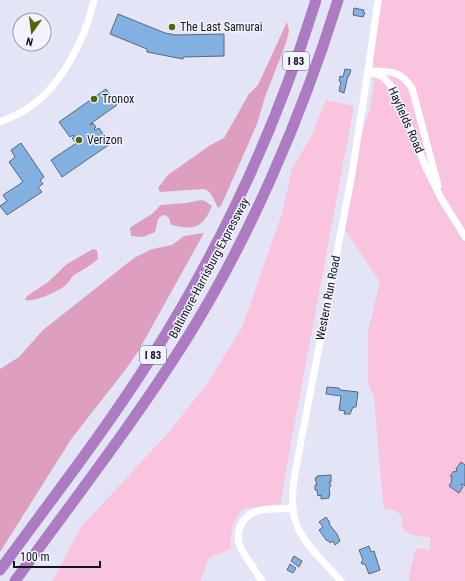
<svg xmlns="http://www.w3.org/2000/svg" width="465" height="581" viewBox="0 0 465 581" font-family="'Roboto Condensed',sans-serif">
<rect width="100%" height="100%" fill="#e3e5f7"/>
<g fill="#fac4df">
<path d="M 382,0 L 465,0 L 465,581 L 409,581 L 409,575 L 416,548 L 430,550 L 430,537 C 423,537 407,536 403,528 C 401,526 403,522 402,519 C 401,511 391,509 384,509 L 380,471 L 374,396 L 368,383 L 368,331 L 380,282 L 345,230 L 360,138 L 370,109 L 374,82 L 373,61 Z"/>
<path d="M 326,100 L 354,106 L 285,475 L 281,504 L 243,509 C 231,523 231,531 231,549 L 209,558 L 200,581 L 52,581 L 82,526 L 169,432 L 209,381 L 242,327 L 282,214 L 292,169 L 312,135 Z"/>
</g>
<g fill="#de9ebf">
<path d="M 287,22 L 289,31 L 286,43 L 265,97 L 257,124 L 221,206 L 218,208 C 214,201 212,191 204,189 L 160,192 L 158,188 L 168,175 L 209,146 L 224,138 L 249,94 L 258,85 Z"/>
<path d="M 201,200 L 205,201 L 212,206 C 202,229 194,230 171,225 L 169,218 L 165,215 L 161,216 L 158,219 L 155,232 L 143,237 L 131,236 L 130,228 L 134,225 L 152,214 L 161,205 L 186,203 Z"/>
<polygon points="204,233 139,350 126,369 72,438 0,552 0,369 19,357 43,330 134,258 152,249 172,245 184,236"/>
<path d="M 93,249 L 97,250 L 98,259 C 90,266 82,270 74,275 C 71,278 69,282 66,285 C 59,291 33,303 25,300 L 27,296 L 48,282 L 67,264 Z"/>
</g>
<g fill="#82b1e1" stroke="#5b6774">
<polygon points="354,8 364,10 363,12 365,13 363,17 353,15"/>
<polygon points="118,14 165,33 176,35 224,34 224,56 183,57 183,59 147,52 147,49 110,34"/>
<polygon points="345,69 351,70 349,76 348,76 344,93 339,91 341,82 339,81 340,76 343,77"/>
<polygon points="106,89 117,105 90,124 91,125 93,123 96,127 94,129 95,130 99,128 110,144 62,177 51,160 78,142 77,140 75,142 72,138 74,136 73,135 70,137 59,122"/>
<polygon points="21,143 44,177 40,180 43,184 38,187 42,192 7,215 0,206 7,201 3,195 23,182 9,162 15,157 11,150"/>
<polygon points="327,387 339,388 340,390 358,392 356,407 353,407 350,414 344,414 345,411 339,410 341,396 326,394"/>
<polygon points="461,462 465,465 465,486 462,484 461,485 463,487 459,493 449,486 452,481 451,480 452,477 450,476 454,471 456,472 457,470 456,469"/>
<polygon points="331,475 331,482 329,482 331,486 329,488 330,495 329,495 329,498 321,499 321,495 318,496 317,490 315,490 315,485 317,485 315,478 317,478 317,476"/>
<polygon points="326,517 330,523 329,524 337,534 340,541 335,545 333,541 330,543 328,540 327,541 319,530 323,527 319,522"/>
<polygon points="369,546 371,552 374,551 380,570 369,574 365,564 362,564 361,562 363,560 359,550"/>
<polygon points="294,556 302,561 299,567 291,561"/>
<polygon points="290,564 296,568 293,573 287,570"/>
</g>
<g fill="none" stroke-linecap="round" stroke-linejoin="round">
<g stroke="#fff" stroke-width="7">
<polyline points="368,71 383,77 393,88 427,170 441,198 465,237"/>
<path d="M 375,71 C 393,72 401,72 412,88 L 438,186"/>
<path d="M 0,122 C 9,118 17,115 25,110 C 61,88 85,40 94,0"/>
<path d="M 262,581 L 241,549 C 238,542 237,534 240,527 C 249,505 274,509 293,509"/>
<path d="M 341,581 C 323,560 296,539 293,510 C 291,492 295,474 298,457 L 352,174 L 368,71 L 378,0"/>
</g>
<g stroke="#ac7bc2" stroke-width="11">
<path d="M 0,570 C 51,500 105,431 151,358 C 221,247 277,126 316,0"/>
<path d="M 15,581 C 72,502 132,425 184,343 C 249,240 302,116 338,0"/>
</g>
</g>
<g fill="#55650c" stroke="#f2f3fe" stroke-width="1.5">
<circle cx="172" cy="27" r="4"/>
<circle cx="94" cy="99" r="4"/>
<circle cx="79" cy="140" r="4"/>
</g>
<g text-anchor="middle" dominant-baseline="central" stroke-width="3" stroke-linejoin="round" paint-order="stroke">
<g fill="#f2f3fe" stroke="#575860" stroke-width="1">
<rect x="283" y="52" width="26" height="18" rx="3"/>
<rect x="140" y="346" width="26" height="18" rx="3"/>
</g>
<g font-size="11" font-weight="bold" fill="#15161c">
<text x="296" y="61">I 83</text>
<text x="153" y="355">I 83</text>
</g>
<g font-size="12" fill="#15161c" stroke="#f2f3fe" text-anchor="start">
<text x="180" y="27">The Last Samurai</text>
<text x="102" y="99">Tronox</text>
<text x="87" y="140">Verizon</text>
</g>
<g font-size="12" fill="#15161c" stroke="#f2f3fe">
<text transform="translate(406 120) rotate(66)">Hayfields Road</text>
<text transform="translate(209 268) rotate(-62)">Baltimore-Harrisburg Expressway</text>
<text transform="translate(328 298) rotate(-79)">Western Run Road</text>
</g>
</g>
<g transform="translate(32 32) rotate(194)"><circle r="19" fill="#f2f3fe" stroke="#9a9ba4"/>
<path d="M0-3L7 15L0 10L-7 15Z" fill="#55650c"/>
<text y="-6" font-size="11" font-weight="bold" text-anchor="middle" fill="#15161c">N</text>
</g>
<path d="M14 561v6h86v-6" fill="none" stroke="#15161c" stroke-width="2"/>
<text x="20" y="561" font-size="12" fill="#15161c" stroke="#f2f3fe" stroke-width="3" paint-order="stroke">100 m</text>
</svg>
